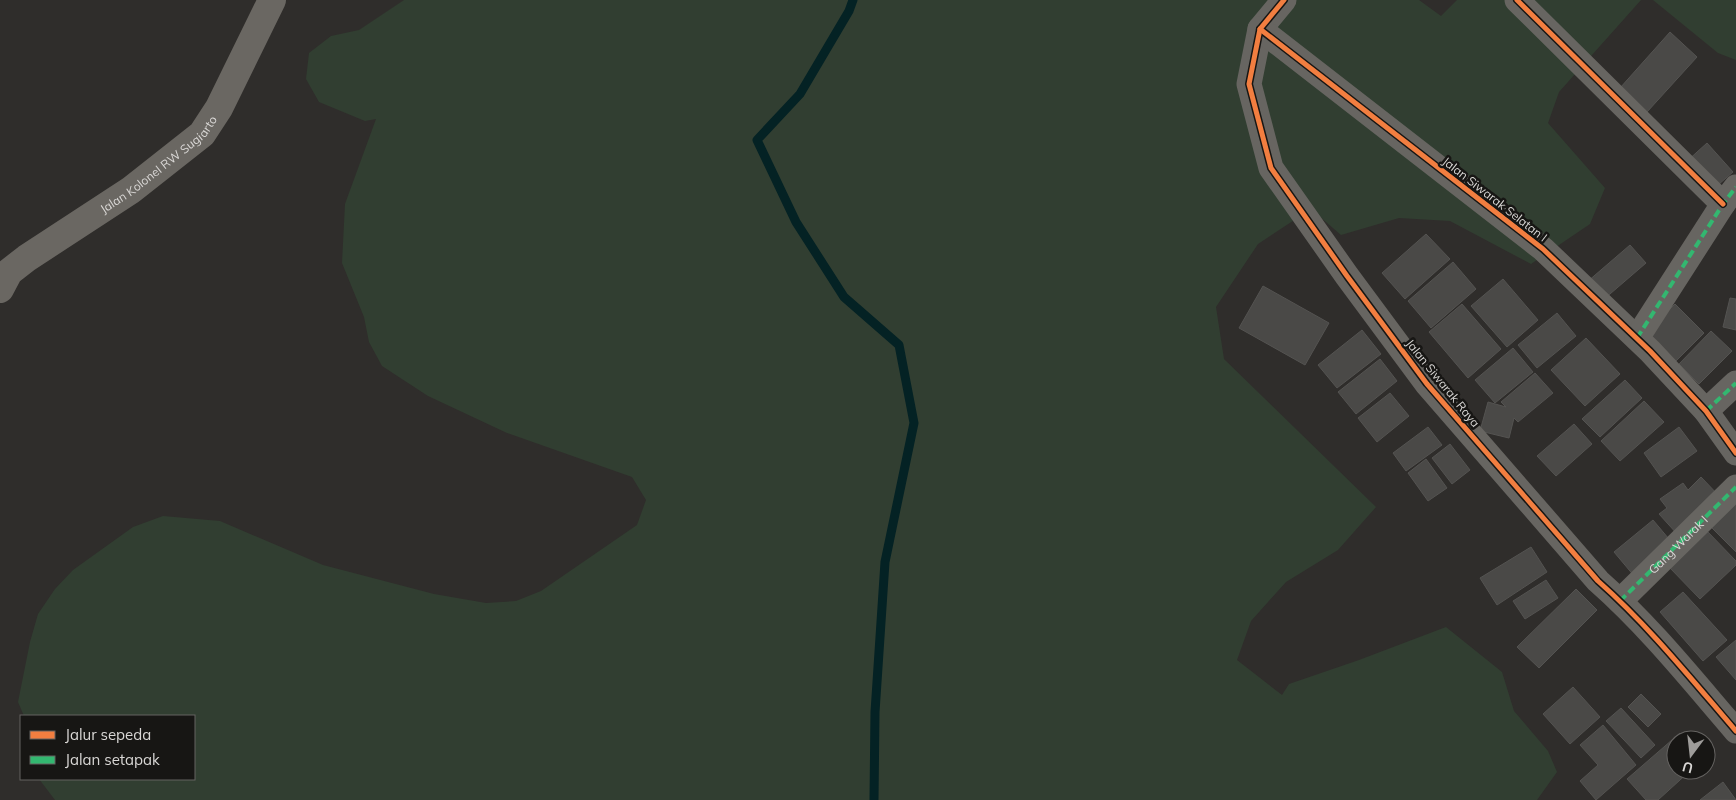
<svg xmlns="http://www.w3.org/2000/svg" width="1736" height="800" viewBox="0 0 1736 800" font-family="Mulish,sans-serif">
<rect width="100%" height="100%" fill="#2f2d2b"/>
<g fill="#313e31">
<polygon points="404,0 1419,0 1441,16 1457,0 1641,0 1559,92 1548,123 1605,188 1590,224 1531,264 1450,221 1399,218 1341,235 1311,209 1258,244 1216,307 1224,359 1376,507 1338,550 1286,582 1251,621 1237,660 1282,695 1289,684 1359,660 1446,627 1502,672 1514,711 1548,751 1557,772 1537,800 55,800 39,779 194,779 194,716 24,716 18,702 30,642 38,614 55,589 73,570 133,527 163,516 220,521 323,565 434,594 486,603 516,601 541,591 637,525 646,500 632,477 507,433 428,396 382,366 369,342 364,317 342,263 345,204 376,119 365,121 319,102 306,79 309,53 331,36 359,30"/>
<polygon points="1653,0 1736,0 1736,60 1718,53"/>
</g>
<g fill="none" stroke-linecap="round" stroke-linejoin="round">
<polyline stroke="#042224" stroke-width="9" points="853,0 849,11 800,94 757,140 796,222 844,297 899,345 914,423 885,562 875,712 874,800"/>
</g>
<g fill="#4a4947" stroke="#545351">
<polygon points="1670,32 1697,57 1647,112 1620,88"/>
<polygon points="1707,143 1733,172 1711,191 1686,162"/>
<polygon points="1426,234 1450,259 1405,299 1382,273"/>
<polygon points="1630,245 1646,263 1603,300 1587,282"/>
<polygon points="1453,262 1476,289 1431,328 1408,301"/>
<polygon points="1503,279 1538,320 1507,347 1471,306"/>
<polygon points="1263,286 1329,323 1305,365 1239,328"/>
<polygon points="1730,298 1736,299 1736,330 1723,327"/>
<polygon points="1462,304 1501,349 1468,378 1429,332"/>
<polygon points="1675,304 1704,333 1676,361 1647,332"/>
<polygon points="1557,313 1576,336 1537,368 1518,345"/>
<polygon points="1362,330 1381,354 1337,388 1318,365"/>
<polygon points="1711,331 1732,351 1699,384 1679,364"/>
<polygon points="1586,338 1620,374 1585,406 1551,370"/>
<polygon points="1513,348 1533,372 1495,403 1475,380"/>
<polygon points="1380,359 1397,381 1356,414 1338,392"/>
<polygon points="1535,373 1553,393 1518,422 1514,418 1509,438 1480,431 1488,402 1506,407 1501,402"/>
<polygon points="1625,380 1642,398 1600,437 1582,419"/>
<polygon points="1390,393 1409,416 1377,442 1358,418"/>
<polygon points="1644,401 1664,422 1620,461 1601,441"/>
<polygon points="1574,424 1592,444 1556,476 1537,456"/>
<polygon points="1428,427 1442,445 1406,471 1393,453"/>
<polygon points="1679,427 1697,451 1661,477 1644,453"/>
<polygon points="1450,444 1470,470 1452,484 1432,458"/>
<polygon points="1426,459 1447,488 1428,501 1408,473"/>
<polygon points="1701,477 1721,498 1678,535 1659,514 1667,508 1660,499 1683,483 1688,490"/>
<polygon points="1736,493 1736,552 1706,522"/>
<polygon points="1653,520 1674,545 1635,577 1614,552"/>
<polygon points="1706,530 1736,561 1736,565 1700,599 1669,567"/>
<polygon points="1531,547 1547,572 1497,605 1480,578"/>
<polygon points="1546,580 1558,598 1525,619 1513,601"/>
<polygon points="1576,589 1597,610 1539,668 1517,647"/>
<polygon points="1683,592 1727,640 1703,661 1660,612"/>
<polygon points="1736,640 1736,680 1716,657"/>
<polygon points="1573,687 1600,717 1570,744 1543,714"/>
<polygon points="1641,694 1661,714 1648,727 1628,707"/>
<polygon points="1621,708 1655,745 1641,758 1606,721"/>
<polygon points="1603,725 1636,765 1596,800 1580,781 1598,765 1580,745"/>
<polygon points="1680,733 1687,740 1676,740 1676,770 1691,770 1658,800 1646,800 1627,779"/>
<polygon points="1723,782 1736,800 1700,800"/>
</g>
<g fill="none" stroke-linecap="round" stroke-linejoin="round">
<g stroke="#676561" stroke-width="25">
<path d="M 1284,0 L 1260,29 L 1249,84 L 1271,168 L 1347,276 L 1427,384 L 1598,581 C 1649,626 1692,680 1736,731"/>
<polyline points="1517,0 1723,204"/>
<polyline points="1260,29 1543,249 1650,351 1706,411 1736,453"/>
<polyline points="1637,338 1723,204 1736,187"/>
<polyline points="1706,411 1736,383"/>
<path id="s1" d="M 1620,601 L 1736,487"/>
</g>
<path stroke="#6a6762" stroke-width="28" id="s2" d="M 0,289 L 9,272 L 27,258 L 131,190 L 202,134 L 219,108 L 272,0"/>
<g stroke="#33b770" stroke-width="4" stroke-dasharray="8 4" stroke-linecap="butt">
<polyline points="1637,338 1723,204 1736,187"/>
<polyline points="1706,411 1736,383"/>
<polyline points="1620,601 1736,487"/>
</g>
<g stroke="#171614" stroke-width="8">
<g id="cycleway">
<path d="M 1284,0 L 1260,29 L 1249,84 L 1271,168 L 1347,276 L 1427,384 L 1598,581 C 1649,626 1692,680 1736,731"/>
<polyline points="1517,0 1723,204"/>
<polyline points="1260,29 1543,249 1650,351 1706,411 1736,453"/>
</g>
</g>
<use href="#cycleway" stroke="#f27e40" stroke-width="5"/>
</g>
<g text-anchor="middle" dominant-baseline="central" stroke-width="5" stroke-linejoin="round" paint-order="stroke">
<g font-size="12" fill="#d9d7d5" stroke="#171614">
<text stroke="none"><textPath href="#s2" startOffset="204">Jalan Kolonel RW Sugiarto</textPath></text>
<text transform="translate(1495 199) rotate(38)">Jalan Siwarak Selatan I</text>
<text transform="translate(1443 383) rotate(51)">Jalan Siwarak Raya</text>
<text stroke="none"><textPath href="#s1" startOffset="81">Gang Warak I</textPath></text>
</g>
</g>
<rect x="20" y="715" width="175" height="65" fill="#171614" stroke="#656361"/>
<rect x="30" y="731" width="25" height="8" fill="#f27e40" stroke="#656361"/>
<text x="65" y="740" font-size="15" fill="#d9d7d5">Jalur sepeda</text>
<rect x="30" y="756" width="25" height="8" fill="#33b770" stroke="#656361"/>
<text x="65" y="765" font-size="15" fill="#d9d7d5">Jalan setapak</text>
<g transform="translate(1691 755) rotate(195)"><circle r="24" fill="#171614" stroke="#656361"/>
<path d="M0-4L9 19L0 12L-9 19Z" fill="#9e9c9a"/>
<text y="-8" font-size="14" font-weight="bold" text-anchor="middle" fill="#d9d7d5">U</text>
</g>
</svg>
